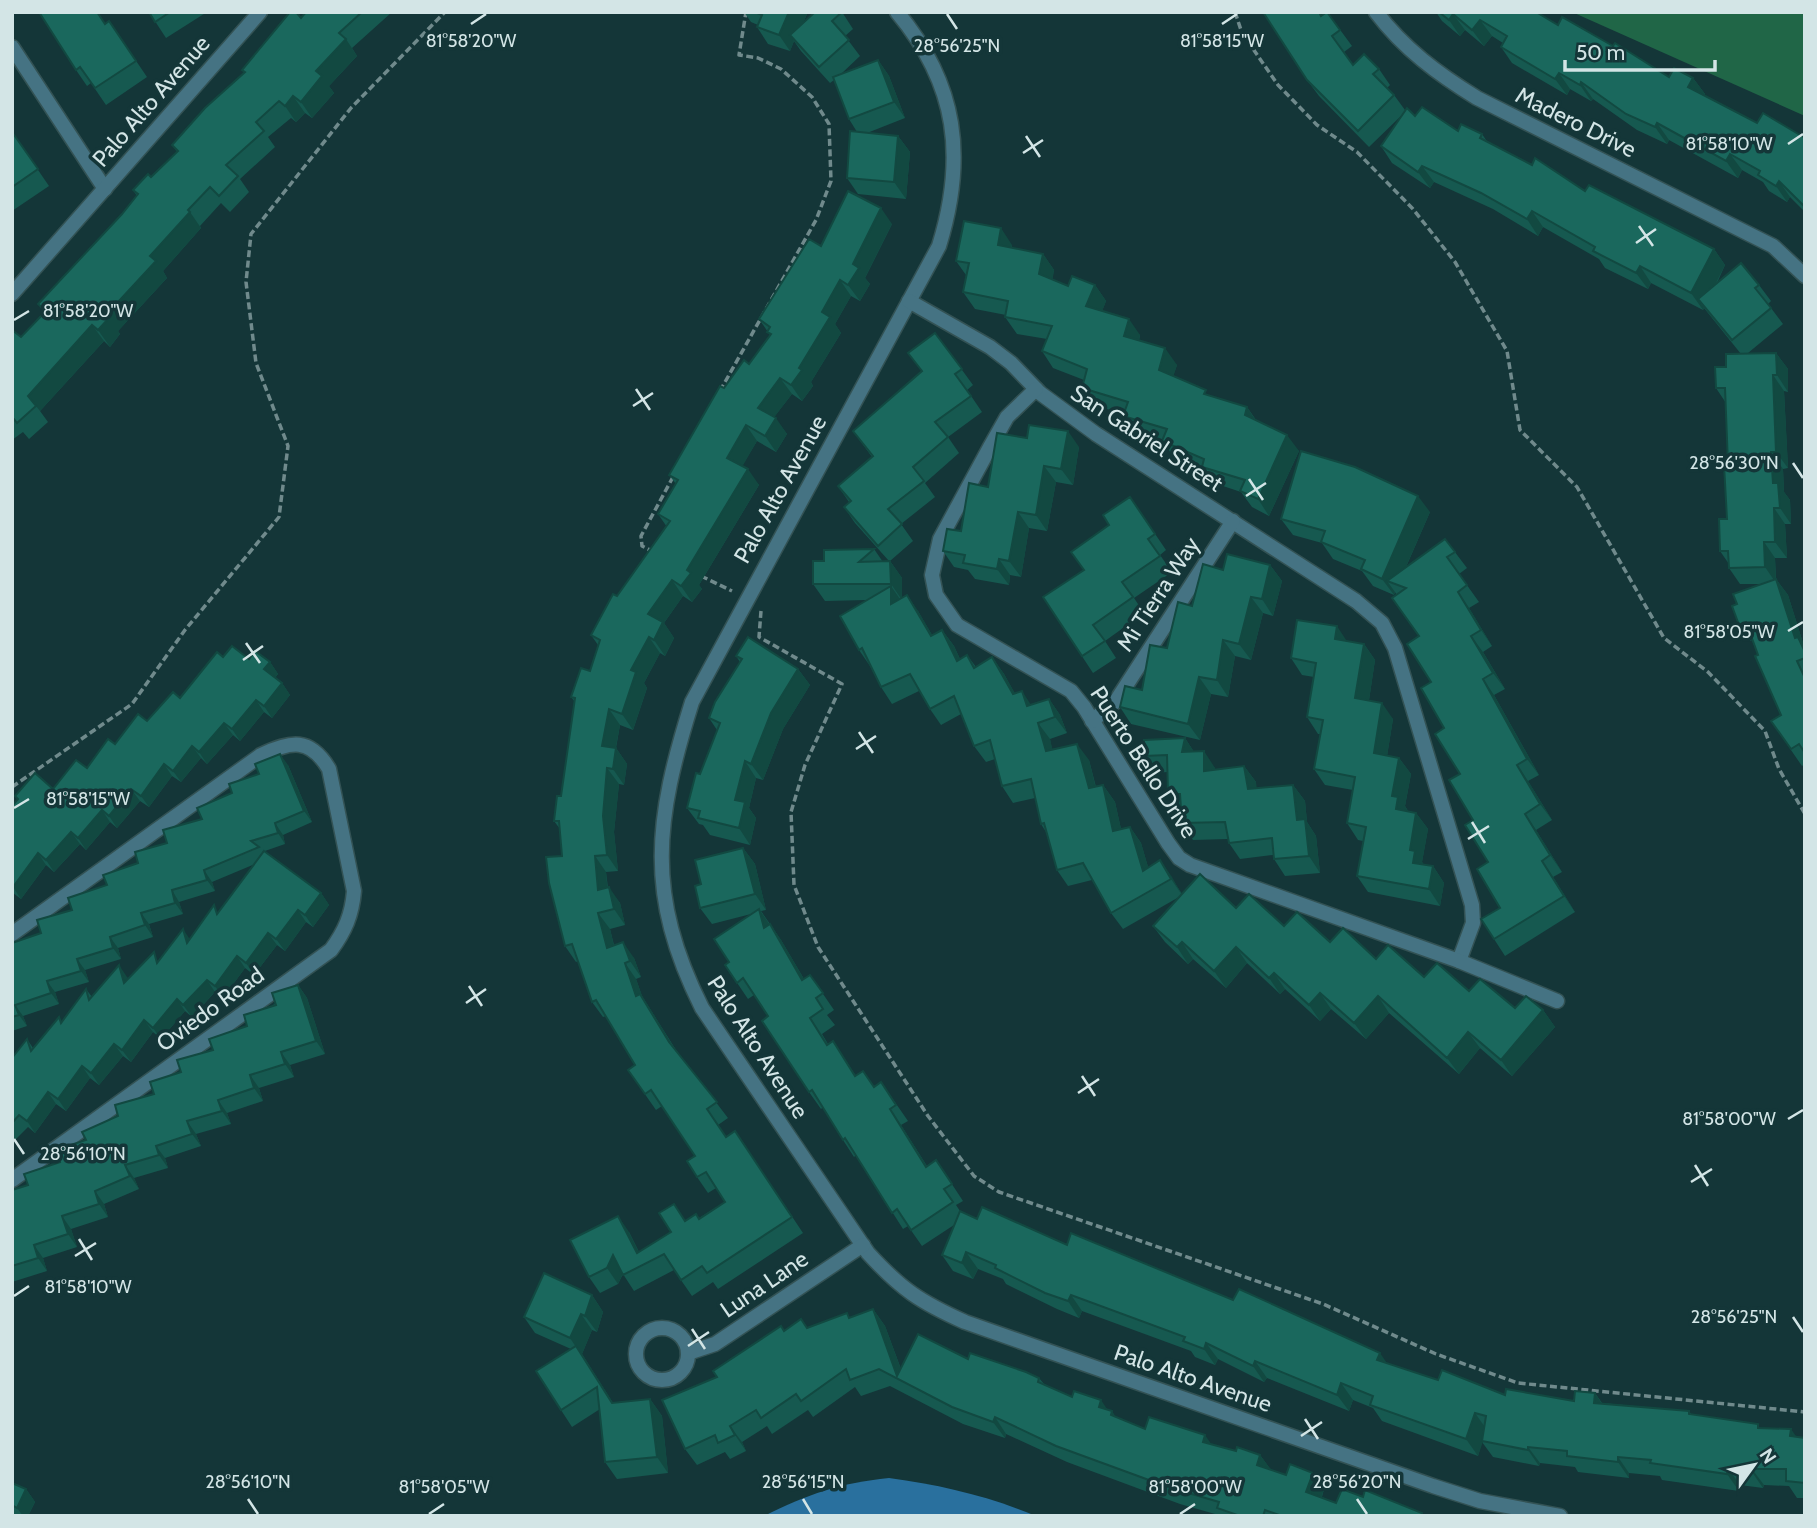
<svg xmlns="http://www.w3.org/2000/svg" width="1817" height="1528" font-family="Cabin,sans-serif">
<style>
.green{fill:#206647}
.water{fill:#29709e}
.lines{fill:none;stroke-linecap:round;stroke-linejoin:round}
.minor-casing{stroke:#335254;stroke-width:17}
.path{stroke:#708a8c;stroke-width:3.5;stroke-dasharray:7 3.5;stroke-linecap:butt}
.minor{stroke:#457383;stroke-width:14}
.wall{fill:#165950}
.shaded-wall{fill:#124941}
.building{fill:#1a685d;stroke:#124941;stroke-width:2}
.ticks{fill:none;stroke:#d3e5e6;stroke-width:2.5}
.labels{text-anchor:middle;dominant-baseline:central;stroke-width:7;stroke-linejoin:round;paint-order:stroke}
.street-label{font-size:23px;fill:#d3e5e6;stroke:#143638}
.ticks-label{font-size:18px;text-anchor:middle;fill:#d3e5e6;stroke:#143638;stroke-width:7;stroke-linejoin:round;paint-order:stroke}
</style>
<rect width="100%" height="100%" fill="#143638"/>
<!-- green -->
<polygon class="green" points="1572,12 1805,12 1805,116"/>
<!-- water -->
<path class="water" d="M889,1478c52,7 99,18 147,38h-272c44,-22 76,-33 125,-38z"/>
<g class="lines">
<!-- minor casing -->
<g class="minor-casing">
<g id="minor">
<path d="M897,12c61,73 69,146 42,234l-247,456c-37,118 -47,192 10,306l166,245c33,36 52,49 97,69l468,164 47,15 80,15"/>
<path d="M1376,12c28,37 62,62 101,86l296,148 32,30"/>
<polyline points="12,47 105,189"/>
<polyline points="12,294 260,12"/>
<polyline points="909,301 990,347 1011,363 1040,393 1096,434 1356,601 1382,623 1395,648 1472,905 1473,923 1459,961"/>
<polyline points="1036,389 1007,417 990,447 940,539 932,575 936,595 957,625 1071,691 1084,707 1168,843 1179,858 1190,865 1459,961 1557,1001"/>
<polyline points="1092,721 1116,701 1233,521"/>
<path d="M12,934l249,-179c30,-14 49,-18 68,14l25,122c-2,24 -9,40 -23,59l-319,230"/>
<circle cx="662" cy="1354" r="26"/>
<polyline points="688,1353 715,1344 863,1245"/>
</g>
</g>
<!-- path -->
<g class="path">
<polyline points="1235,12 1242,33 1278,85 1317,125 1357,152 1413,209 1455,262 1507,351 1520,430 1577,487 1664,638 1708,672 1765,731 1779,769 1805,814"/>
<polyline points="720,391 816,220 831,181 829,124 812,97 781,69 758,58 739,55 746,12"/>
<polyline points="654,552 642,546 641,536 673,477"/>
<polyline points="701,576 732,591"/>
<polyline points="761,611 759,637 842,684 805,765 791,812 794,885 818,947 928,1116 974,1176 999,1192 1323,1304 1436,1354 1518,1383 1805,1412"/>
<polyline points="12,787 132,704 185,630 279,517 288,446 256,363 246,282 251,234 351,108 445,12"/>
</g>
<!-- minor -->
<use href="#minor" class="minor"/>
</g>
<!-- wall -->
<g class="wall">
<polygon points="149,12 207,12 166,38"/>
<polygon points="306,12 392,12 352,48 357,56 329,86 334,93 312,118 305,113 296,122 291,118 268,137 275,147 240,179 249,192 230,212 221,203 200,226 201,228 163,271 167,278 118,331 120,334 110,347 104,341 40,411 48,422 29,439 23,432 12,440 12,330 21,337 44,312 38,304 122,214 137,196 133,190 151,177 177,152 172,145 244,73 242,70"/>
<polygon points="744,12 808,12 803,23 842,12 853,29 845,36 860,56 841,74 878,60 889,76 905,118 867,133 898,136 910,152 906,199 858,194 847,178 857,132 849,119 834,80 830,83 801,51 794,41 790,51 768,44 757,27 758,25 751,22"/>
<polygon points="1327,12 1352,46 1344,52 1353,65 1379,69 1390,85 1387,88 1394,95 1405,110 1415,116 1458,131 1482,134 1488,143 1532,165 1585,191 1714,249 1725,265 1717,283 1759,285 1771,301 1768,304 1783,324 1748,353 1776,353 1788,369 1788,392 1784,391 1788,468 1783,469 1784,492 1790,500 1791,524 1785,524 1787,558 1775,558 1776,579 1788,595 1803,643 1805,646 1805,764 1802,766 1771,721 1781,715 1752,640 1750,641 1739,625 1737,604 1763,584 1740,584 1729,568 1729,564 1720,551 1727,519 1728,465 1726,403 1716,388 1726,367 1741,354 1704,308 1703,310 1651,283 1648,289 1605,268 1599,259 1543,227 1538,236 1493,209 1434,182 1430,188 1392,163 1381,146 1403,114 1369,147 1319,96 1307,80 1322,16"/>
<polygon points="1436,12 1536,12 1558,25 1669,77 1693,78 1705,94 1704,96 1757,123 1805,138 1805,212 1790,197 1787,202 1769,191 1763,182 1742,170 1738,178 1669,140 1667,144 1637,130 1593,99 1591,101 1570,89 1567,95 1512,63 1501,47 1503,43 1492,36 1484,46 1465,30 1460,36 1442,21"/>
<polygon points="109,21 147,77 106,105 91,83 87,86 76,70 105,24"/>
<polygon points="12,132 49,186 12,211"/>
<polygon points="892,224 865,278 870,284 860,301 851,296 835,324 841,333 811,382 813,386 802,401 792,394 774,417 787,434 776,452 757,441 742,466 759,485 699,585 702,589 692,602 683,596 664,623 674,638 665,656 660,653 644,683 647,688 633,730 620,725 616,748 627,764 624,785 619,784 614,832 618,871 606,872 608,888 620,903 625,925 610,929 614,945 634,958 641,977 636,979 642,996 676,1050 728,1118 718,1125 726,1137 735,1131 803,1233 718,1289 713,1282 692,1296 674,1270 634,1291 623,1274 618,1284 600,1293 589,1277 629,1232 639,1252 671,1232 686,1220 699,1218 725,1202 716,1188 708,1193 697,1177 695,1156 662,1106 656,1110 628,1070 635,1065 606,1016 603,1017 592,1002 578,961 576,962 565,946 562,856 560,829 554,821 561,796 575,702 571,697 590,671 598,645 591,635 617,596 667,527 658,514 676,484 669,475 724,388 749,364 770,335 759,319 821,246"/>
<polygon points="1012,245 1012,248 1043,254 1054,270 1052,280 1068,286 1095,285 1106,301 1102,311 1140,335 1139,341 1177,365 1173,376 1209,396 1247,407 1256,420 1299,451 1269,516 1252,507 1241,492 1214,483 1205,470 1174,457 1162,441 1135,433 1123,416 1124,414 1093,405 1082,388 1084,380 1053,368 1042,351 1047,339 1017,334 1005,317 1006,315 975,309 963,292 966,275 956,261"/>
<polygon points="935,333 973,385 967,390 982,412 948,437 959,453 925,483 935,497 901,524 913,541 890,561 902,578 902,598 918,611 932,635 942,630 954,646 960,659 967,655 976,667 992,657 1004,674 1015,694 1031,705 1049,699 1060,715 1067,733 1050,739 1052,750 1089,760 1096,787 1103,785 1115,802 1121,829 1130,827 1141,843 1148,867 1160,860 1182,894 1236,908 1424,977 1469,991 1515,1008 1543,1010 1555,1027 1512,1076 1480,1048 1459,1074 1389,1013 1366,1039 1331,1009 1320,1021 1285,989 1280,994 1247,963 1226,988 1193,959 1188,964 1165,942 1153,926 1179,897 1123,929 1111,913 1092,880 1068,886 1057,870 1046,832 1041,824 1035,798 1013,803 1002,786 995,759 986,762 974,746 961,714 941,725 930,709 919,691 892,704 881,687 870,666 859,650 866,600 825,601 813,584 824,561 874,549 883,562 889,561 855,523 844,507 849,502 838,486 872,457 853,431 921,372"/>
<polygon points="1079,447 1073,485 1056,482 1047,531 1029,528 1021,577 1010,575 1009,585 975,579 968,570 954,567 943,551 961,531 988,487"/>
<polygon points="1130,497 1166,550 1160,555 1172,572 1134,598 1144,613 1105,641 1116,658 1093,673 1043,597 1084,570"/>
<polygon points="1430,512 1406,567 1445,539 1467,568 1459,574 1479,602 1469,608 1492,646 1483,652 1505,689 1494,695 1539,775 1528,781 1552,820 1536,830 1562,872 1553,877 1575,912 1505,956 1494,939 1500,908 1488,862 1473,820 1460,774 1444,728 1419,636 1395,592 1394,595 1373,586 1362,571 1333,559 1322,543 1293,535 1281,519"/>
<polygon points="1270,565 1282,581 1273,616 1263,613 1251,660 1235,656 1228,697 1211,694 1200,740 1131,724 1120,707 1142,690 1192,606 1223,570"/>
<polygon points="1347,641 1364,644 1375,660 1369,700 1393,719 1387,756 1399,758 1411,774 1405,806 1408,811 1416,813 1428,829 1422,862 1424,865 1433,866 1444,883 1440,906 1368,892 1357,876 1363,841 1358,840 1347,823 1353,790 1325,785 1314,769 1320,734 1318,734 1307,717 1314,677 1302,675 1291,658"/>
<polygon points="736,656 798,669 810,685 783,729 763,780 756,778 749,808 756,818 750,845 710,835 703,825 699,824 687,808 717,730 709,718 740,662"/>
<polygon points="223,657 270,662 278,674 275,678 282,683 290,695 272,718 264,712 240,741 233,735 207,764 201,758 181,782 172,776 149,807 140,801 117,828 110,822 86,850 80,844 54,872 46,865 21,899 13,893 12,894 12,806 18,800 15,796 53,789 87,768 115,744 180,698"/>
<polygon points="1185,738 1194,752 1215,768 1215,770 1244,766 1256,782 1256,788 1293,785 1305,801 1307,822 1316,836 1320,873 1285,876 1274,859 1273,855 1240,859 1229,843 1228,839 1193,840 1182,823 1181,810 1180,810 1168,794 1167,772 1156,773 1144,756"/>
<polygon points="288,765 312,822 283,835 285,844 262,852 321,893 329,905 313,927 306,922 285,951 277,945 254,975 245,968 223,998 215,992 192,1017 185,1011 161,1039 153,1032 131,1062 123,1056 99,1085 90,1078 66,1111 56,1104 35,1133 28,1127 12,1143 12,1058 27,1039 33,1048 59,1017 62,1022 86,989 92,997 127,977 128,979 159,960 190,939 219,912 255,864 212,882 215,891 179,902 183,914 149,924 153,937 118,948 121,959 85,970 89,982 55,992 59,1004 23,1016 27,1026 12,1031 12,955 107,885 202,819 232,793"/>
<polygon points="743,848 755,864 766,910 761,911 781,940 804,979 810,975 834,1010 827,1015 835,1025 822,1034 828,1044 833,1041 856,1076 874,1086 881,1082 908,1121 901,1125 927,1166 936,1160 963,1201 956,1205 960,1211 977,1219 1067,1245 1233,1300 1387,1363 1438,1380 1505,1395 1574,1401 1595,1393 1602,1403 1689,1411 1691,1414 1761,1428 1805,1438 1805,1498 1797,1498 1789,1486 1764,1485 1763,1488 1740,1485 1739,1491 1662,1480 1660,1476 1629,1473 1629,1478 1578,1472 1575,1467 1540,1463 1539,1466 1493,1457 1482,1442 1478,1456 1382,1421 1373,1408 1353,1400 1349,1411 1267,1378 1264,1382 1218,1359 1215,1365 1195,1357 1191,1351 1082,1311 1079,1318 1057,1309 1006,1284 1003,1279 978,1269 973,1279 953,1271 942,1255 954,1225 922,1246 908,1226 903,1229 856,1155 854,1157 843,1140 823,1107 821,1109 809,1092 768,1016 754,995 748,999 725,965 729,962 751,914 712,924 700,908 701,884"/>
<polygon points="298,985 307,998 325,1054 290,1065 294,1077 259,1088 263,1101 227,1113 231,1124 196,1134 201,1146 165,1158 168,1168 134,1178 139,1189 104,1204 108,1217 71,1229 77,1247 43,1258 47,1271 12,1282 12,1190 28,1185 60,1162 86,1140 118,1116 154,1094 181,1072 247,1026"/>
<polygon points="592,1295 603,1312 597,1332 592,1330 582,1354 613,1403 650,1399 662,1416 668,1473 617,1479 605,1462 600,1409 572,1427 561,1410 571,1349 535,1333 524,1317"/>
<polygon points="873,1309 885,1326 901,1369 968,1359 1039,1378 1044,1384 1072,1397 1107,1410 1116,1418 1145,1429 1211,1444 1236,1451 1260,1455 1271,1470 1286,1475 1313,1473 1324,1489 1322,1497 1336,1503 1363,1497 1424,1516 1222,1516 1180,1504 1067,1462 1006,1434 1005,1438 963,1424 890,1386 861,1396 855,1387 813,1417 808,1410 772,1434 767,1426 742,1442 746,1451 730,1459 725,1452 697,1465 685,1449 717,1377 784,1331 807,1328 851,1317"/>
<polygon points="12,1483 26,1489 35,1502 28,1516 12,1516"/>
</g>
<!-- shaded-wall -->
<g class="shaded-wall">
<polygon points="789,12 808,12 795,40 790,35 794,41 790,51 779,35"/>
<polygon points="1453,14 1465,30 1460,36 1449,20"/>
<polygon points="1480,20 1492,36 1484,46 1472,30"/>
<polygon points="346,39 357,56 329,86 334,93 312,118 301,102 316,71"/>
<polygon points="878,60 889,76 905,118 894,102"/>
<polygon points="1559,73 1570,89 1567,95 1555,79"/>
<polygon points="1693,78 1705,94 1700,104 1688,87"/>
<polygon points="1581,82 1593,99 1591,101 1580,85"/>
<polygon points="293,96 305,113 296,122 285,106"/>
<polygon points="1657,123 1669,140 1667,144 1655,127"/>
<polygon points="898,136 910,152 906,199 894,182"/>
<polygon points="1730,154 1742,170 1738,178 1726,161"/>
<polygon points="1422,166 1434,182 1430,188 1418,172"/>
<polygon points="1779,181 1790,197 1787,202 1776,186"/>
<polygon points="881,208 892,224 865,278 870,284 860,301 848,285 853,264"/>
<polygon points="1532,211 1543,227 1538,236 1527,219"/>
<polygon points="190,212 201,228 163,271 167,278 118,331 120,334 110,347 98,330 106,315 150,256"/>
<polygon points="1001,228 1012,245 1009,262 998,245"/>
<polygon points="1714,249 1725,265 1704,307 1698,299 1704,308 1703,310 1691,293"/>
<polygon points="1043,254 1054,270 1051,291 1039,274"/>
<polygon points="1640,266 1651,283 1648,289 1636,273"/>
<polygon points="840,280 851,296 835,324 841,333 811,382 813,386 802,401 791,385 822,312"/>
<polygon points="1095,285 1106,301 1098,322 1086,306"/>
<polygon points="1129,319 1140,335 1135,353 1124,336"/>
<polygon points="92,325 104,341 40,411 28,396"/>
<polygon points="1165,348 1177,365 1170,387 1159,370"/>
<polygon points="1776,353 1788,369 1788,392 1777,375"/>
<polygon points="1773,375 1784,391 1788,468 1776,452"/>
<polygon points="780,378 792,394 769,424 758,408"/>
<polygon points="1247,407 1258,424 1245,415"/>
<polygon points="776,418 787,434 776,452 765,436"/>
<polygon points="746,425 757,441 738,474 727,458"/>
<polygon points="1068,431 1079,447 1073,485 1061,469"/>
<polygon points="1287,435 1299,451 1269,516 1258,499"/>
<polygon points="1771,452 1783,469 1784,492 1790,500 1791,524 1780,508 1773,483"/>
<polygon points="1044,466 1056,482 1047,531 1036,515"/>
<polygon points="748,469 759,485 699,585 702,589 692,602 681,586 687,570"/>
<polygon points="1418,496 1430,512 1398,585 1387,581 1395,592 1394,595 1382,579"/>
<polygon points="1774,508 1785,524 1787,558 1775,542"/>
<polygon points="1018,512 1029,528 1021,577 1009,561"/>
<polygon points="1764,542 1775,558 1776,583 1765,567"/>
<polygon points="999,559 1010,575 1009,585 997,569"/>
<polygon points="890,561 902,578 902,600 891,584"/>
<polygon points="1270,565 1282,581 1273,616 1262,599"/>
<polygon points="1776,579 1788,595 1803,643 1805,646 1805,652 1795,638"/>
<polygon points="672,580 683,596 664,623 674,638 665,656 654,640 648,614"/>
<polygon points="891,586 902,602 891,604"/>
<polygon points="1458,592 1469,608 1492,646 1481,630"/>
<polygon points="907,595 918,611 942,652 931,636"/>
<polygon points="1251,597 1263,613 1251,660 1239,644"/>
<polygon points="1337,626 1348,643 1335,639"/>
<polygon points="942,630 954,646 968,677 957,661"/>
<polygon points="1471,636 1483,652 1505,689 1493,673"/>
<polygon points="649,637 660,653 644,683 647,688 633,730 622,714 631,670"/>
<polygon points="1223,640 1235,656 1228,697 1217,680"/>
<polygon points="1364,644 1375,660 1367,714 1355,698"/>
<polygon points="992,657 1004,674 1025,711 1013,694"/>
<polygon points="270,662 278,674 272,681 264,669"/>
<polygon points="798,669 810,685 783,729 763,780 751,764 771,713"/>
<polygon points="1199,677 1211,694 1200,740 1188,724"/>
<polygon points="1483,679 1494,695 1539,775 1527,759"/>
<polygon points="282,683 290,695 272,718 264,706"/>
<polygon points="1022,691 1033,708 1027,706"/>
<polygon points="1049,699 1060,715 1067,733 1055,717"/>
<polygon points="256,700 264,712 240,741 232,729"/>
<polygon points="1382,703 1393,719 1385,769 1374,753"/>
<polygon points="609,709 620,725 613,762 602,746"/>
<polygon points="224,723 233,735 207,764 199,752"/>
<polygon points="1038,723 1050,739 1057,768 1046,751"/>
<polygon points="1185,738 1196,755 1182,752"/>
<polygon points="1077,744 1089,760 1100,805 1089,788"/>
<polygon points="192,746 201,758 181,782 173,771"/>
<polygon points="616,748 627,764 624,785 613,769"/>
<polygon points="1204,751 1215,768 1216,787 1204,771"/>
<polygon points="280,754 288,765 312,822 304,811"/>
<polygon points="1399,758 1411,774 1405,806 1410,814 1396,809 1392,796"/>
<polygon points="745,761 756,778 749,808 756,818 750,845 739,828 735,800"/>
<polygon points="164,764 172,776 149,807 141,796"/>
<polygon points="1517,765 1528,781 1552,820 1540,804"/>
<polygon points="1244,766 1256,782 1259,805 1248,789"/>
<polygon points="607,768 619,784 614,832 618,871 607,855 603,816"/>
<polygon points="1103,785 1115,802 1125,847 1113,831"/>
<polygon points="1293,785 1305,801 1307,822 1316,836 1320,873 1309,856 1297,820"/>
<polygon points="131,789 140,801 117,828 109,816"/>
<polygon points="102,810 110,822 86,850 78,838"/>
<polygon points="1416,813 1428,829 1422,862 1426,868 1413,863 1410,850"/>
<polygon points="1525,814 1536,830 1562,872 1550,855"/>
<polygon points="275,823 283,835 285,844 278,833"/>
<polygon points="1130,827 1141,843 1154,887 1143,871"/>
<polygon points="71,832 80,844 54,872 46,860"/>
<polygon points="743,848 755,864 766,910 755,894"/>
<polygon points="38,853 46,865 21,899 13,887"/>
<polygon points="595,856 606,872 609,906 598,890"/>
<polygon points="1160,860 1172,877 1182,895 1171,879"/>
<polygon points="1542,861 1553,877 1575,912 1564,896"/>
<polygon points="1433,866 1444,883 1440,906 1429,889"/>
<polygon points="204,870 212,882 215,891 207,880"/>
<polygon points="609,887 620,903 625,925 614,909"/>
<polygon points="172,890 179,902 183,914 175,903"/>
<polygon points="321,893 329,905 313,927 305,915"/>
<polygon points="759,909 770,925 764,928"/>
<polygon points="298,910 306,922 285,951 276,939"/>
<polygon points="141,913 149,924 153,937 145,925"/>
<polygon points="598,913 610,929 618,964 607,948"/>
<polygon points="770,924 781,940 814,996 802,980"/>
<polygon points="183,929 191,941 187,943"/>
<polygon points="268,933 277,945 254,975 246,963"/>
<polygon points="110,937 118,948 121,959 113,948"/>
<polygon points="623,942 634,958 641,977 630,961"/>
<polygon points="1182,942 1193,959 1188,964 1177,947"/>
<polygon points="1236,947 1247,963 1226,988 1214,971"/>
<polygon points="237,956 245,968 223,998 215,986"/>
<polygon points="77,959 85,970 89,982 81,971"/>
<polygon points="625,963 636,979 642,996 651,1010 680,1058 636,996"/>
<polygon points="119,965 127,977 133,994 124,983"/>
<polygon points="1274,973 1285,989 1280,994 1269,978"/>
<polygon points="207,980 215,992 192,1017 183,1005"/>
<polygon points="47,981 55,992 59,1004 51,993"/>
<polygon points="298,985 307,998 325,1054 316,1041"/>
<polygon points="1320,993 1331,1009 1320,1021 1309,1005"/>
<polygon points="1378,996 1389,1013 1366,1039 1354,1023"/>
<polygon points="177,999 185,1011 161,1039 153,1028"/>
<polygon points="15,1005 23,1016 27,1026 19,1015"/>
<polygon points="1543,1010 1555,1027 1512,1076 1501,1060"/>
<polygon points="144,1020 153,1032 131,1062 122,1050"/>
<polygon points="1468,1032 1480,1048 1459,1074 1447,1058"/>
<polygon points="114,1044 123,1056 99,1085 91,1073"/>
<polygon points="281,1052 290,1065 294,1077 285,1064"/>
<polygon points="82,1066 90,1078 66,1111 58,1099"/>
<polygon points="250,1075 259,1088 263,1101 254,1088"/>
<polygon points="48,1092 56,1104 35,1133 27,1121"/>
<polygon points="218,1100 227,1113 231,1124 222,1111"/>
<polygon points="890,1109 901,1125 937,1183 926,1167"/>
<polygon points="187,1121 196,1134 201,1146 192,1134"/>
<polygon points="156,1146 165,1158 168,1168 159,1155"/>
<polygon points="125,1165 134,1178 139,1189 130,1176"/>
<polygon points="95,1191 104,1204 108,1217 99,1204"/>
<polygon points="62,1216 71,1229 77,1247 68,1234"/>
<polygon points="618,1216 629,1232 645,1264 637,1253"/>
<polygon points="34,1245 43,1258 47,1271 38,1258"/>
<polygon points="966,1252 978,1269 973,1279 962,1263"/>
<polygon points="613,1255 624,1271 618,1284 607,1268"/>
<polygon points="592,1295 603,1312 597,1332 585,1316"/>
<polygon points="1071,1295 1082,1311 1079,1318 1068,1301"/>
<polygon points="873,1309 885,1326 906,1383 897,1376"/>
<polygon points="581,1314 592,1330 582,1354 624,1420 570,1338"/>
<polygon points="1206,1343 1218,1359 1215,1365 1204,1349"/>
<polygon points="1380,1353 1391,1369 1377,1360"/>
<polygon points="1255,1361 1267,1378 1264,1382 1253,1366"/>
<polygon points="1341,1383 1353,1400 1349,1411 1337,1395"/>
<polygon points="1595,1393 1606,1410 1594,1403"/>
<polygon points="650,1399 662,1416 668,1473 657,1457"/>
<polygon points="1101,1400 1111,1415 1112,1411 1123,1428 1099,1407"/>
<polygon points="1475,1413 1487,1430 1478,1456 1466,1439"/>
<polygon points="995,1417 1006,1434 1005,1438 993,1422"/>
<polygon points="730,1426 742,1442 746,1451 735,1435"/>
<polygon points="1791,1429 1802,1445 1790,1436"/>
<polygon points="1205,1435 1216,1451 1203,1442"/>
<polygon points="1528,1447 1540,1463 1539,1466 1528,1450"/>
<polygon points="1260,1455 1272,1471 1257,1465"/>
<polygon points="1618,1457 1629,1473 1629,1478 1618,1462"/>
<polygon points="1728,1468 1740,1485 1739,1491 1727,1474"/>
<polygon points="1752,1469 1764,1485 1763,1488 1752,1472"/>
<polygon points="1313,1473 1324,1489 1318,1508 1306,1492"/>
<polygon points="26,1489 35,1502 28,1516 23,1516 17,1508"/>
</g>
<!-- building -->
<g class="building">
<polygon points="39,12 97,12 105,24 109,21 136,61 95,88 80,67 76,70"/>
<polygon points="149,12 170,12 155,22"/>
<polygon points="290,12 296,12 301,18 306,12 362,12 339,33 346,39 316,71 322,76 301,102 293,96 285,106 279,101 256,122 264,131 226,165 238,176 219,196 210,187 188,210 190,212 150,256 156,261 106,315 109,318 98,330 92,325 28,396 36,406 17,423 12,417 12,330 21,337 46,311 38,304 122,214 138,194 133,190 148,174 151,177 178,151 172,145 205,108 245,72 242,70"/>
<polygon points="755,12 789,12 779,35 757,27 762,15"/>
<polygon points="815,12 842,12 832,21 849,40 819,67 790,35"/>
<polygon points="1263,12 1319,12 1321,16 1327,12 1340,30 1332,36 1353,65 1364,54 1379,69 1373,74 1394,95 1358,131 1307,80"/>
<polygon points="1439,12 1536,12 1558,25 1562,17 1613,46 1615,43 1669,77 1674,68 1693,78 1688,87 1757,123 1763,113 1805,138 1805,207 1779,181 1776,186 1758,175 1760,171 1730,154 1726,161 1657,123 1655,127 1626,114 1581,82 1580,85 1559,73 1555,79 1501,47 1507,36 1480,20 1472,30 1453,14 1449,20"/>
<polygon points="878,60 894,102 849,119 833,77"/>
<polygon points="1422,107 1458,131 1461,124 1482,134 1480,138 1532,165 1535,158 1585,191 1589,185 1714,249 1691,293 1640,266 1636,273 1593,251 1595,247 1532,211 1527,219 1481,193 1422,166 1418,172 1381,146 1407,108 1415,116"/>
<polygon points="850,131 898,136 894,182 847,178"/>
<polygon points="12,132 38,169 12,187"/>
<polygon points="848,191 881,208 853,264 859,268 848,285 840,280 822,312 830,317 799,368 802,370 791,385 780,378 758,408 776,418 765,436 746,425 727,458 748,469 687,570 691,573 681,586 672,580 648,614 663,622 654,640 649,637 631,670 636,672 622,714 609,709 602,746 616,748 613,769 607,768 603,816 607,855 595,856 598,890 609,887 614,909 598,913 607,948 623,942 630,961 625,963 636,996 640,994 669,1042 717,1102 707,1109 726,1137 735,1131 792,1217 707,1273 702,1266 681,1280 664,1254 623,1275 613,1255 607,1268 589,1277 570,1240 618,1216 637,1253 671,1232 659,1213 674,1204 685,1221 696,1214 699,1219 725,1202 706,1172 697,1177 687,1161 695,1156 651,1090 645,1094 628,1070 635,1065 596,1000 592,1002 572,944 565,946 549,883 546,857 562,856 559,821 554,821 557,796 561,796 575,698 571,697 581,668 590,671 600,640 591,635 613,594 617,596 670,521 658,514 678,480 669,475 720,386 724,388 744,360 749,364 771,334 767,332 770,327 759,319 809,239 821,246"/>
<polygon points="964,221 1001,228 998,245 1043,254 1039,274 1068,286 1072,276 1095,285 1086,306 1129,319 1124,336 1165,348 1159,370 1206,390 1204,394 1247,407 1245,415 1287,435 1258,499 1240,491 1245,480 1202,467 1204,459 1162,441 1167,429 1123,416 1128,402 1082,388 1087,369 1042,351 1052,326 1005,317 1008,301 963,292 969,263 956,261"/>
<polygon points="1741,263 1759,285 1755,288 1771,308 1732,340 1698,299"/>
<polygon points="935,333 962,369 955,374 971,396 935,422 948,437 913,467 924,481 888,509 902,524 878,546 844,507 851,501 838,486 873,456 853,431 922,371 908,353"/>
<polygon points="1776,353 1777,375 1773,375 1776,452 1771,452 1773,483 1778,483 1780,508 1774,508 1775,542 1764,542 1765,567 1729,568 1728,551 1720,551 1719,519 1727,519 1724,465 1728,465 1725,388 1716,388 1715,367 1726,367 1726,354"/>
<polygon points="1029,425 1068,431 1061,469 1044,466 1036,515 1018,512 1009,561 999,559 997,569 963,563 965,555 943,551 947,529 961,531 969,483 988,487 997,433 1027,438"/>
<polygon points="1301,451 1355,467 1418,496 1382,579 1361,569 1365,560 1321,542 1325,531 1281,519"/>
<polygon points="1130,497 1155,534 1148,539 1160,556 1122,582 1133,597 1093,625 1105,641 1082,656 1043,597 1084,570 1071,552 1109,525 1103,515"/>
<polygon points="1445,539 1455,552 1447,557 1467,585 1458,592 1481,630 1471,636 1493,673 1483,679 1527,759 1517,765 1540,804 1525,814 1550,855 1542,861 1564,896 1494,939 1481,919 1500,908 1477,869 1488,862 1465,825 1473,820 1449,780 1460,774 1435,734 1444,728 1421,688 1431,682 1407,644 1419,636 1392,598 1406,588 1387,581"/>
<polygon points="874,549 859,562 890,561 891,584 813,584 813,561 824,561 824,550"/>
<polygon points="1227,554 1270,565 1262,599 1251,597 1239,644 1223,640 1217,680 1199,677 1188,724 1120,707 1125,686 1142,690 1150,645 1167,648 1178,602 1192,606 1203,564 1223,570"/>
<polygon points="1776,579 1795,638 1798,637 1805,652 1805,658 1797,661 1805,678 1805,753 1799,744 1791,749 1771,721 1781,715 1755,656 1758,655 1746,622 1739,625 1732,606 1737,604 1733,594"/>
<polygon points="891,586 891,604 907,595 931,636 942,630 957,661 967,655 974,668 992,657 1013,694 1022,691 1027,706 1049,699 1055,717 1038,723 1046,751 1077,744 1089,788 1103,785 1113,831 1130,827 1143,871 1160,860 1171,879 1111,913 1083,863 1057,870 1044,823 1041,824 1031,779 1002,786 990,740 974,746 954,696 930,709 910,674 881,687 862,648 859,650 840,616"/>
<polygon points="1297,620 1337,626 1335,639 1364,644 1355,698 1382,703 1374,753 1399,758 1392,796 1398,797 1396,809 1416,813 1410,850 1415,851 1413,863 1433,866 1429,889 1357,876 1366,827 1347,823 1355,777 1314,769 1323,720 1307,717 1316,663 1291,658"/>
<polygon points="748,637 798,669 771,713 751,764 745,761 735,800 745,802 739,828 698,818 700,811 687,808 696,773 700,774 720,723 709,718 715,702 742,659 736,656"/>
<polygon points="232,646 249,659 255,651 270,662 264,669 282,683 264,706 256,700 232,729 224,723 199,752 192,746 173,771 164,764 141,796 131,789 109,816 102,810 78,838 71,832 46,860 38,853 13,887 12,886 12,806 18,799 15,796 35,773 53,789 76,760 87,768 108,739 115,744 138,714 147,721 173,692 180,698 217,652 223,657"/>
<polygon points="1185,738 1182,752 1204,751 1204,771 1244,766 1248,789 1293,785 1297,820 1305,819 1309,856 1274,859 1272,838 1229,843 1225,822 1182,823 1180,794 1168,794 1167,755 1144,756 1144,740"/>
<polygon points="280,754 304,811 275,823 278,833 251,841 259,847 204,870 207,880 172,890 175,903 141,913 145,925 110,937 113,948 77,959 81,971 47,981 51,993 15,1005 19,1015 12,1017 12,943 41,933 37,920 72,910 68,898 107,885 103,875 138,863 135,852 167,843 163,830 202,819 197,808 232,793 229,784 259,774 255,764"/>
<polygon points="743,848 755,894 700,908 695,886 701,884 695,860"/>
<polygon points="264,851 321,893 305,915 298,910 276,939 268,933 246,963 237,956 215,986 207,980 183,1005 177,999 153,1028 144,1020 122,1050 114,1044 91,1073 82,1066 58,1099 48,1092 27,1121 19,1115 12,1123 12,1058 27,1039 31,1051 59,1017 61,1023 86,989 89,1000 119,965 124,983 154,952 157,963 183,929 187,943 214,905 217,914"/>
<polygon points="1200,874 1236,908 1249,894 1284,926 1297,912 1330,942 1343,928 1376,959 1388,945 1424,977 1437,963 1469,991 1480,979 1515,1008 1526,996 1543,1010 1501,1060 1468,1032 1447,1058 1378,996 1354,1023 1320,993 1309,1005 1274,973 1269,978 1236,947 1214,971 1182,942 1177,947 1153,926"/>
<polygon points="759,909 764,928 770,924 802,980 810,975 823,993 816,998 823,1009 810,1018 827,1045 833,1041 855,1076 863,1071 874,1087 881,1082 896,1105 890,1109 926,1167 936,1160 952,1184 944,1189 953,1202 911,1230 897,1209 892,1213 845,1138 843,1140 812,1090 809,1092 762,1021 768,1016 743,978 737,983 725,965 729,962 714,939"/>
<polygon points="298,985 316,1041 281,1052 285,1064 250,1075 254,1088 218,1100 222,1111 187,1121 192,1134 156,1146 159,1155 125,1165 130,1176 95,1191 99,1204 62,1216 68,1234 34,1245 38,1258 12,1266 12,1190 28,1185 24,1174 60,1162 56,1150 86,1140 82,1132 118,1116 115,1105 154,1094 150,1082 181,1072 177,1060 213,1050 209,1039 247,1026 244,1015 276,1005 272,993"/>
<polygon points="982,1207 1067,1245 1071,1233 1233,1300 1239,1289 1380,1353 1377,1360 1438,1380 1442,1370 1505,1395 1506,1389 1574,1401 1575,1391 1595,1393 1594,1403 1689,1411 1689,1414 1758,1424 1758,1428 1791,1429 1790,1436 1805,1438 1805,1483 1786,1481 1786,1469 1752,1469 1752,1472 1728,1468 1727,1474 1650,1463 1651,1460 1618,1457 1618,1462 1567,1456 1567,1451 1528,1447 1528,1450 1482,1441 1486,1416 1475,1413 1466,1439 1370,1405 1373,1396 1341,1383 1337,1395 1255,1361 1253,1366 1206,1343 1204,1349 1183,1341 1185,1337 1071,1295 1068,1301 1045,1293 995,1268 996,1265 966,1252 962,1263 942,1255 960,1211 977,1219"/>
<polygon points="544,1273 592,1295 585,1316 581,1314 570,1338 524,1317"/>
<polygon points="873,1309 897,1376 918,1334 968,1359 970,1353 1026,1372 1039,1378 1038,1382 1072,1397 1074,1391 1101,1400 1099,1407 1112,1411 1111,1415 1145,1429 1149,1417 1205,1435 1203,1442 1236,1451 1237,1447 1260,1455 1257,1465 1286,1475 1290,1464 1313,1473 1306,1492 1336,1503 1342,1489 1363,1497 1365,1490 1422,1513 1421,1516 1282,1516 1265,1510 1263,1516 1240,1516 1217,1508 1219,1502 1168,1487 1056,1446 995,1417 993,1422 952,1407 879,1369 850,1380 846,1369 801,1401 796,1394 761,1418 756,1410 730,1426 735,1435 718,1443 715,1435 685,1449 662,1400 717,1377 713,1371 781,1326 784,1331 801,1319 807,1328 847,1313 849,1318"/>
<polygon points="576,1346 612,1403 650,1399 657,1457 605,1462 597,1387 561,1410 536,1371"/>
<polygon points="12,1483 26,1489 17,1508 12,1505"/>
</g>
<!-- ticks -->
<path class="ticks" d="M947,14l10,15M471,24l15,-10M1222,24l15,-10M1026,136l14,21M1788,144l15,-10M1023,153l20,-13M1639,226l14,20M1636,243l20,-14M14,320l15,-9M636,389l14,21M633,406l20,-13M1793,463l10,15M1249,479l14,21M1246,496l20,-13M1788,631l15,-9M246,643l14,20M243,660l20,-14M859,732l14,21M856,749l20,-13M14,808l15,-9M1472,822l13,21M1468,839l21,-13M469,986l13,20M466,1003l20,-14M1082,1076l13,20M1078,1093l21,-14M1788,1119l15,-9M14,1139l10,15M1695,1165l13,21M1691,1182l21,-13M79,1239l13,21M75,1256l21,-13M14,1296l15,-10M1793,1317l10,15M692,1329l13,20M688,1346l21,-14M1305,1419l13,20M1301,1436l21,-14M248,1499l10,15M803,1499l9,15M1357,1499l10,15M429,1514l15,-10M1180,1514l15,-10"/>
<g class="labels">
<!-- street labels -->
<g class="street-label">
<text transform="translate(151 101) rotate(-49)">Palo Alto Avenue</text>
<text transform="translate(1576 122) rotate(26)">Madero Drive</text>
<text transform="translate(1147 438) rotate(33)">San Gabriel Street</text>
<text transform="translate(780 489) rotate(-61)">Palo Alto Avenue</text>
<text transform="translate(1158 594) rotate(-57)">Mi Tierra Way</text>
<text transform="translate(1144 762) rotate(57)">Puerto Bello Drive</text>
<text transform="translate(210 1009) rotate(-36)">Oviedo Road</text>
<text transform="translate(758 1047) rotate(57)">Palo Alto Avenue</text>
<text transform="translate(764 1284) rotate(-34)">Luna Lane</text>
<text transform="translate(1193 1378) rotate(19)">Palo Alto Avenue</text>
</g>
</g>
<g class="ticks-label">
<text x="471" y="47">81°58'20"W</text>
<text x="1222" y="47">81°58'15"W</text>
<text x="957" y="52">28°56'25"N</text>
<text x="1729" y="150">81°58'10"W</text>
<text x="88" y="317">81°58'20"W</text>
<text x="1734" y="469">28°56'30"N</text>
<text x="1729" y="638">81°58'05"W</text>
<text x="88" y="805">81°58'15"W</text>
<text x="1729" y="1125">81°58'00"W</text>
<text x="83" y="1160">28°56'10"N</text>
<text x="88" y="1293">81°58'10"W</text>
<text x="1734" y="1323">28°56'25"N</text>
<text x="248" y="1488">28°56'10"N</text>
<text x="803" y="1488">28°56'15"N</text>
<text x="1357" y="1488">28°56'20"N</text>
<text x="444" y="1493">81°58'05"W</text>
<text x="1195" y="1493">81°58'00"W</text>
</g>
<!-- border -->
<rect width="1817" height="1528" fill="none" stroke="#d3e5e6" stroke-width="28"/>
<!-- north arrow -->
<g transform="translate(1754 1465) rotate(57)" stroke="#143638" stroke-width="5" paint-order="stroke">
<path d="M0-5L12 26L0 18L-12 26Z" fill="#d3e5e6"/>
<text y="-10" font-size="19" font-weight="bold" text-anchor="middle" fill="#d3e5e6">N</text>
</g>
<!-- scale -->
<path d="M1565 60v10h150v-10" fill="none" stroke="#d3e5e6" stroke-width="3.5"/>
<text x="1576" y="60" font-size="21" fill="#d3e5e6" stroke="#143638" stroke-width="5" paint-order="stroke">50 m</text>
</svg>
